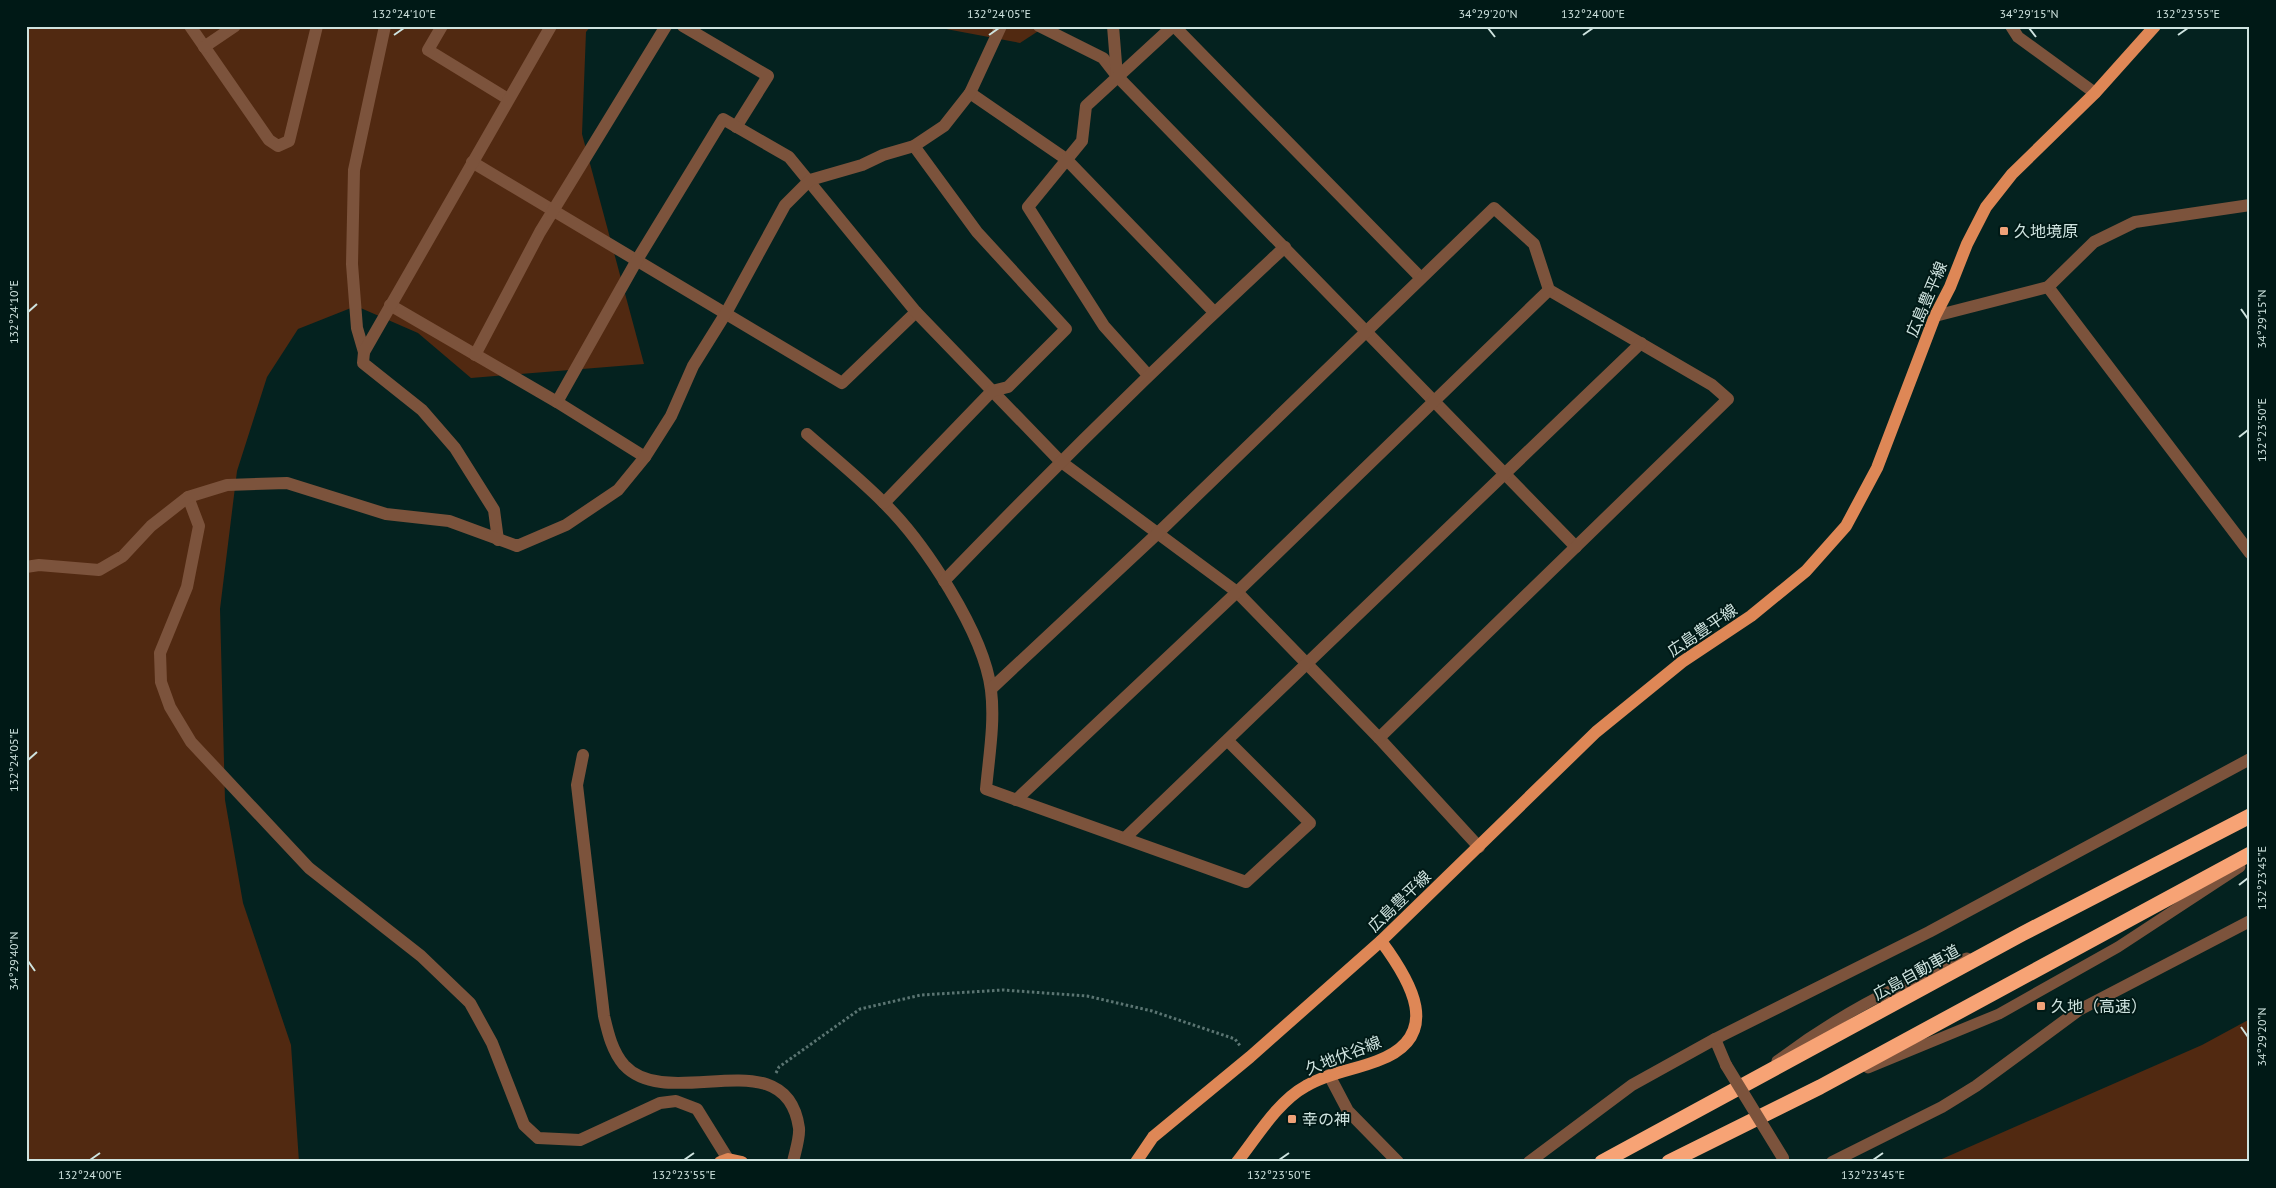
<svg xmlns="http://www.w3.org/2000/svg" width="2276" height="1188" font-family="'PT Sans','Noto Sans JP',sans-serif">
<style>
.green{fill:#512911}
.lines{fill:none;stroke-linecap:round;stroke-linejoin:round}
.path{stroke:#5b7572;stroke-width:3;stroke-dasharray:2.5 2.5;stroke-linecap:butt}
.lane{stroke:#7c533c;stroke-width:11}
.street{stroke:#7c533c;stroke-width:12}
.primary{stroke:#de8756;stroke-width:12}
.highway{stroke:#f7a375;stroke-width:15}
.street-bridge{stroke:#7c533c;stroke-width:12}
.ticks{fill:none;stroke:#cee3df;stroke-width:2}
.poi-dot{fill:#f0a278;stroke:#001916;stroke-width:2}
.labels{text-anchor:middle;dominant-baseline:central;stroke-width:4;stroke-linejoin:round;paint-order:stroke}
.poi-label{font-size:16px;fill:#cee3df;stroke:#001916;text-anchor:start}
.street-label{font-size:16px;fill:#cee3df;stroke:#001916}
.neatline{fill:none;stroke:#cee3df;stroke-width:2}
.ticks-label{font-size:12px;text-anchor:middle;fill:#cee3df}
</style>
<rect width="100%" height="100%" fill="#04221f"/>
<!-- green -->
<g class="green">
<polygon points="26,26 591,26 586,32 582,134 644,364 471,378 418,333 356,306 298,329 267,377 237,471 220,609 225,800 243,903 291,1045 299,1162 26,1162"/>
<polygon points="930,26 1046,26 1020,43"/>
<polygon points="2250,1019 2250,1162 1935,1162 2202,1045"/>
</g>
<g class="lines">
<!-- path -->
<polyline class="path" points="776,1073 779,1067 860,1009 921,995 1003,990 1087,996 1152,1011 1235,1039 1241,1047"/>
<!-- lane -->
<g class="lane">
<path d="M1777,1061c57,-43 123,-79 190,-103"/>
<polyline points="1868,1068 1999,1014 2118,947 2240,867"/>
</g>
<!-- street -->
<g class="street">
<polyline points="190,26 269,140 278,146 289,141 317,26"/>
<polyline points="442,26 428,50 508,99"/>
<polyline points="683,26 768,76 736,127"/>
<polyline points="1039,26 1103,58 1117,76"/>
<polyline points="1113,26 1117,76 1576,547"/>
<polyline points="1174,26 1421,278"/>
<polyline points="2011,26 2018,37 2095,93"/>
<polyline points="204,47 235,26"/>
<polyline points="970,93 1066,159 1214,312"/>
<polyline points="472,162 842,383 916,312"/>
<polyline points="2048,287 2250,553"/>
<polyline points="390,305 557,402 645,457"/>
<polyline points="1935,316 2048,287 2094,242 2135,222 2250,205"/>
<polyline points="364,352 357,328 352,264 354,170 385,26"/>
<polyline points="475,355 540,232 666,26"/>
<polyline points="1148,375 1104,326 1028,207 1082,141 1086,106 1173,26"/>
<polyline points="557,402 637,260 723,119 789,157 916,312 1060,461 1237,592 1379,738 1479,847"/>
<path d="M807,434c25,22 52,44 76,68 41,40 101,131 108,188 4,32 -2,66 -5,99l260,93 64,-59 -82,-82"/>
<polyline points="188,497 199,526 187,587 160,653 161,682 170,707 191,742 309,868 421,956 470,1003 492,1043 524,1125 538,1138 580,1140 660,1103 676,1101 697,1109 728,1159"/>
<polyline points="884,503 992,391 1008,387 1066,329 977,232 914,146"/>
<polyline points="498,540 494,510 455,448 422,410 363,363 364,352 551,26"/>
<polyline points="26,567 39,565 99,570 123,556 151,526 188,497 227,485 287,483 386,514 449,521 517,546 566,525 618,490 645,457 671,416 693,366 726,313 785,205 810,180 862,165 883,155 914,146 944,126 970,93 1001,26"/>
<path d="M944,581c111,-115 224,-226 341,-334"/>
<polyline points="991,689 1158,533 1494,208 1534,244 1549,290 1712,385 1728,399 1379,738"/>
<path d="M583,755l-6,30 27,231c4,17 8,35 20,49 45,49 162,-28 175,63 1,10 -4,24 -6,34"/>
<polyline points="1016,800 1237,592 1549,290"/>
<polyline points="1125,838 1641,343"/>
<polyline points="1715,1039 1726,1065"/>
<polyline points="1329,1075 1348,1111 1398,1162"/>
<polyline points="1529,1162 1632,1085 1715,1039 1929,932 2250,759"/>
<polyline points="1832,1162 1942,1107 1976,1086 2079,1010 2250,921"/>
</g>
<!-- primary -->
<g class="primary">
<polyline points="720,1162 728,1159 742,1162"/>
<polyline points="1136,1162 1153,1137 1250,1057 1381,941 1596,732 1682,662 1751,616 1806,571 1846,526 1877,468 1935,316 1950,287 1967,244 1986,207 2012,174 2095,93 2155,26"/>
<path d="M1237,1162c20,-25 40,-60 69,-76 22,-13 48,-16 71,-25 68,-25 33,-81 4,-120"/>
</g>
<!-- highway -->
<g class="highway">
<polyline points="1602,1162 2022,934 2250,816"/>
<polyline points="1669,1162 1820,1087 2250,854"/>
</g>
<!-- street-bridge -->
<polyline class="street-bridge" points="1726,1065 1783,1158"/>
</g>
<!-- ticks -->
<path class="ticks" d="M1488,28l7,9M2029,28l7,9M394,35l10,-7M989,35l10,-7M1583,35l10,-7M2178,35l10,-7M2241,309l7,10M28,312l9,-8M2239,437l9,-7M28,760l9,-8M2239,885l9,-7M28,961l7,10M2241,1027l7,10M90,1160l10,-7M684,1160l10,-7M1279,1160l10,-7M1873,1160l10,-7"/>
<!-- markers -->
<g class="poi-dot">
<rect x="1999" y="226" width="10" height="10" rx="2.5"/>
<rect x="2036" y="1001" width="10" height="10" rx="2.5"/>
<rect x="1287" y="1114" width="10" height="10" rx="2.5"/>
</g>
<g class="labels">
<!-- poi labels -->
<g class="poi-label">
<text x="2014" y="231">久地境原</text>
<text x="2051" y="1006">久地（高速）</text>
<text x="1302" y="1119">幸の神</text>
</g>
<!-- street labels -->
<g class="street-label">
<text transform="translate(1926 299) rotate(-67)">広島豊平線</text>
<text transform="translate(1702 630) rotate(-34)">広島豊平線</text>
<text transform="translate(1399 901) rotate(-44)">広島豊平線</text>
<text transform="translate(1916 972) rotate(-29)">広島自動車道</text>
<text transform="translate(1343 1055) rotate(-21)">久地伏谷線</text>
</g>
</g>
<!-- border -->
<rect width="2276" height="1188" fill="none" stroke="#001916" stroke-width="55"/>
<rect x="28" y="28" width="2220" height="1132" class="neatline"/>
<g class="ticks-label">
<text x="404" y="18">132°24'10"E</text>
<text x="999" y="18">132°24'05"E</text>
<text x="1488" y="18">34°29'20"N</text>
<text x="1593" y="18">132°24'00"E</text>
<text x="2029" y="18">34°29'15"N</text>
<text x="2188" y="18">132°23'55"E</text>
<text transform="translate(14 312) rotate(-90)" y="4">132°24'10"E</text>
<text transform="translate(2262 319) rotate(-90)" y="4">34°29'15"N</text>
<text transform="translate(2262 430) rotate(-90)" y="4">132°23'50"E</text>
<text transform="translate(14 760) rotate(-90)" y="4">132°24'05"E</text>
<text transform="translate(2262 878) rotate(-90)" y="4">132°23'45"E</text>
<text transform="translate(14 961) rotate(-90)" y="4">34°29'40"N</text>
<text transform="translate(2262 1037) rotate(-90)" y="4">34°29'20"N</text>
<text x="90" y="1179">132°24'00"E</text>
<text x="684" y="1179">132°23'55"E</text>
<text x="1279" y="1179">132°23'50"E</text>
<text x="1873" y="1179">132°23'45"E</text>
</g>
</svg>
